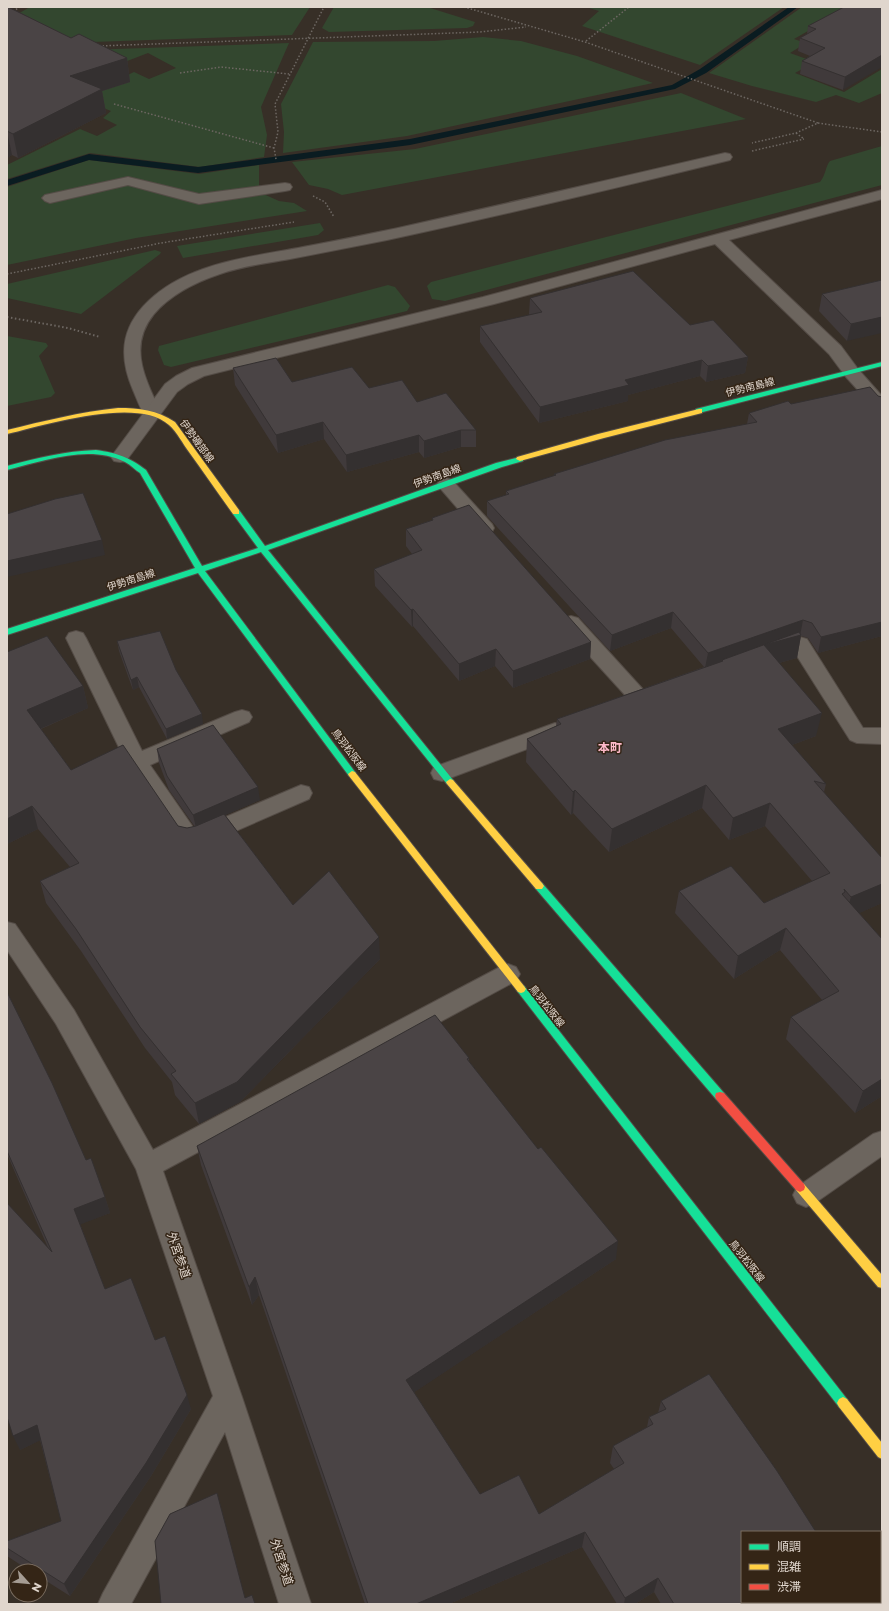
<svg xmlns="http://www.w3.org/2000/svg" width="889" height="1611" font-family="Montserrat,'Noto Sans JP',sans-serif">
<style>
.green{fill:#33472f}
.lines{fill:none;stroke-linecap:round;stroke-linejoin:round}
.stream{fill:#0a1c21;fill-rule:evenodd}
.lane-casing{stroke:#544c46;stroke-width:2}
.street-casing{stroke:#544c46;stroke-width:2}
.fast-casing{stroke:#544c46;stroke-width:2}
.slow-casing{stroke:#544c46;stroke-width:2}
.jam-casing{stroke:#544c46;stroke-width:2}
.path-far1{stroke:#6d6762;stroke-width:1.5;stroke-dasharray:1.5 2;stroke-linecap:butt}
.path{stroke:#6d6762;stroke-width:2;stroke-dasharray:1.5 2.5;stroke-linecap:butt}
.lane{fill:#6c655e;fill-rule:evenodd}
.street{fill:#6c655e;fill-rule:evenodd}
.fast{fill:#16e098;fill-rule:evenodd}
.slow{fill:#ffcf43;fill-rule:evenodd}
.jam{fill:#f24e42;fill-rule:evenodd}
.wall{fill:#403a3b}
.shaded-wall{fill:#343030}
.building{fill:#4a4445;stroke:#343030}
.labels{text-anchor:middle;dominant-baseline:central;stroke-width:3;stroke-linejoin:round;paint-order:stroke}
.street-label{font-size:10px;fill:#e0d6cd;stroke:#342516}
.quarter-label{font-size:12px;font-weight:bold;fill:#fdb9c8;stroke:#342516}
.near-street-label{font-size:12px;fill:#e0d6cd;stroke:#342516}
</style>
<rect width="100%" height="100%" fill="#372f27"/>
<!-- green -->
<g class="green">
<polygon points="30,7 310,7 292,35 7,45 7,20"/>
<polygon points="334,7 427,7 475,22 473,26 467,28 329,32 322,28"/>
<polygon points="586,7 784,7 700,65 582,26 599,11"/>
<polygon points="802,7 877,7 822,23 794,39 806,43 790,53 815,62 795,73 844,92 882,69 882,93 859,103 836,95 816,102 752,86 709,73"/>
<polygon points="483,37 521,41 577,56 653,83 407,136 283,153 284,132 281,104 313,42 434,41"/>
<polygon points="289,43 261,107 267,135 264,157 200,167 90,153 7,179 7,165 80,129 97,136 117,125 103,118 111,111 78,98 134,72 149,79 176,68 148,53 122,63 56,51"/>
<polygon points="681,93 746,119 342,195 328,189 309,185 292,162 415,149"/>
<path d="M882,146v39l-437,116 -13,-2 -5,-13 4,-4 389,-100c6,-7 5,-15 10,-21z"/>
<polygon points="89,160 199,174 259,165 259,192 279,201 294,203 307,211 136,238 7,265 7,187"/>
<polygon points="320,223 324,230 318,235 183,258 177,246"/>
<polygon points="155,250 161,252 160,254 81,314 7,298 7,284"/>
<polygon points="388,285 395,287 410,306 407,311 171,367 164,365 158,350 159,346"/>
<polygon points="7,336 46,343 48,346 39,356 55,393 51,397 7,406"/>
</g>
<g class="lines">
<!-- stream -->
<polygon class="stream" points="789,7 798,7 706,73 675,89 410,145 198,173 89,160 7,186 7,180 89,154 198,167 410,139 672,85 700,69"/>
<!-- lane casing -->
<g class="lane-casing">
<g id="lane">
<path d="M725,153l5,1 2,3 -2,3c-114,28 -228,55 -343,80 -32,6 -65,13 -97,19 -23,4 -47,7 -70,15 -24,8 -49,20 -66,40 -27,33 -8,66 7,99l-3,4 -6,1 -6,-1c-6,-8 -9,-18 -13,-27 -16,-37 -11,-67 21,-94 39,-33 95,-39 144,-48 33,-6 66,-13 100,-20 109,-24 218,-50 327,-75z"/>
<polygon points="128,177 199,194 285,183 290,184 292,187 290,190 285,191 199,204 128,185 50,203 45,201 42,198 45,195"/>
<polygon points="76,631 83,633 86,638 142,751 235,712 242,710 249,712 252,717 249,722 150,765 195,830 301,785 309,787 312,793 309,799 199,847 191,849 183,847 126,762 66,638 69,633"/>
</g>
</g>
<!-- street casing -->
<g class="street-casing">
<g id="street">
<polygon points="882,190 882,199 729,240 841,346 858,369 882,396 882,411 876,410 846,377 829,354 715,244 494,304 204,376 188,384 177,392 126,461 120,462 114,461 111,457 165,384 176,376 192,368 483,297"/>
<polygon points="446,478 452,480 492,524 494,528 492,532 485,534 478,532 440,488 437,484 440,480"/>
<polygon points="571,616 578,618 649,696 652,701 649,706 642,708 635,706 564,628 561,623 564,618"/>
<polygon points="800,637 807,639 863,728 882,728 882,744 857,743 850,740 795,653 772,661 765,659 762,654 765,649"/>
<polygon points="555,723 562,726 566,731 562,736 442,781 434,779 431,773 434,767"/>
<polygon points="7,922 15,924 74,1010 153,1150 500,967 508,964 516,967 520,974 516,981 163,1171 242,1397 311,1604 279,1604 225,1432 131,1604 98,1604 103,1593 213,1396 136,1169 56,1024 7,950"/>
<polygon points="882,1131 882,1156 815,1203 806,1207 797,1203 793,1195 797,1187 873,1134"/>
<rect x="880" y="1545" width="2" height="31"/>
<polygon points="796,1602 830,1602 829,1604 795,1604"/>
</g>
</g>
<!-- fast casing -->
<g class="fast-casing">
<g id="fast">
<polygon points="882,362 882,366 699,413 695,411 696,409"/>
<path d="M96,450c21,3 33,7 50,20l56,96 56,-18 -25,-34v-4h6l26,36 231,-83 24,-6h3v4l-21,6 -234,83 185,230 1,2 -1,2h-6l-186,-232 -56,19 150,201 1,2 -1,2h-6l-151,-203 -191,62v-6l188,-61 -55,-95c-5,-3 -9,-8 -15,-11 -36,-18 -81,-1 -118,8v-4c30,-8 58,-15 89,-16z"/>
<polygon points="539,882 542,883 724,1093 725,1096 724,1099 720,1100 716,1099 536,889 534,886 536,883"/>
<polygon points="521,985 524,986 847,1399 849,1403 847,1407 843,1409 839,1407 518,992 516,989 518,986"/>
</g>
</g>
<!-- slow casing -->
<g class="slow-casing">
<g id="slow">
<path d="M118,408c21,0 39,2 57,14l64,88v4h-6c-15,-21 -29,-41 -44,-62 -6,-8 -12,-20 -20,-27 -31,-29 -124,0 -162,9v-4c37,-9 73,-18 111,-22z"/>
<polygon points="699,409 702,409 702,413 604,438 520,461 516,459 517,457 598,434"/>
<polygon points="352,771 355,772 524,986 526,989 524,992 521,993 518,992 349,776 348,774"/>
<polygon points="450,779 453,780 542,883 544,886 542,889 536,889 447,784 446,782"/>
<polygon points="800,1182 804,1184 882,1275 882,1288 878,1287 796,1190 795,1187 796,1184"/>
<polygon points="843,1397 847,1399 882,1443 882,1459 878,1457 839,1407 837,1403 839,1399"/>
</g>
</g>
<!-- jam casing -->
<g class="jam-casing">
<polygon id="jam" points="720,1092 724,1093 804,1184 805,1187 804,1190 800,1192 796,1190 716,1099 715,1096 716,1093"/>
</g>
<!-- path-far1 -->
<g class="path-far1">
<polyline points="464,7 585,42 818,123 796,133 752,143"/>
<polyline points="7,15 20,7"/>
<polyline points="586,41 629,7"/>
<polyline points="99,46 480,32 526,27"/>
<polyline points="180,73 221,67 289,74"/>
<polyline points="114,104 274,148"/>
<polyline points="818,123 882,132"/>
<polyline points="796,133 804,139"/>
<polyline points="752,151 804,139"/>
<polyline points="276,159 274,148 278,132 275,104 324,7"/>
<polyline points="313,196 325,202 334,217"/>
<polyline points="7,274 161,243 294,222"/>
</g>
<!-- path -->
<polyline class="path" points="7,317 68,328 100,337"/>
<!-- lane -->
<use href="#lane" class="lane"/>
<!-- street -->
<use href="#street" class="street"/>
<!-- fast -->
<use href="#fast" class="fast"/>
<!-- slow -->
<use href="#slow" class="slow"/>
<!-- jam -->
<use href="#jam" class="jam"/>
</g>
<!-- wall -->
<g class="wall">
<polygon points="7,7 14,7 11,8 71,38 127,58 130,82 102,91 106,113 18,158 12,155 7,158"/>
<polygon points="882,7 843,90 800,74 802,61 810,56 798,51 800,38 807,34 808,26"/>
<polygon points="882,280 847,341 819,311 822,294"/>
<polygon points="530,298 690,325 748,357 745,373 706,382 700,376 628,395 628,401 539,423 480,342 480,326 530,315 529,314"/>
<polygon points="233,368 292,382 369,388 417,402 476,430 476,447 461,447 424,458 419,452 347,472 324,439 278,453 235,385"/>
<polygon points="878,396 882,397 882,636 818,653 808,638 801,636 797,658 779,663 816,736 792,745 826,784 824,792 882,903 859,913 882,939 882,1096 855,1113 786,1039 791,1017 822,1000 780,950 734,979 675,913 679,891 764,903 812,881 765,826 729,840 702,808 609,852 573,813 571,815 526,762 527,739 556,726 557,719 704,667 671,628 610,651 487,516 487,501 506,495 506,491 554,476 554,474 747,424 749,413 791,404"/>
<polygon points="432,518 591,642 590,659 513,688 495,666 459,681 413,626 412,627 375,586 374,569 412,554 406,546 406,529 432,520"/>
<polygon points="117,641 176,670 203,724 167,739 139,687 133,690 119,651"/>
<polygon points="7,652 83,686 88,708 41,729 71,770 178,826 187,828 195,827 169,790 159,763 157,749 260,800 225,815 293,905 380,959 240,1102 199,1124 175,1095 172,1082 145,1048 81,951 46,903 40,881 70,867 38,829 7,844"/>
<polygon points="882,743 882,754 881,748"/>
<polygon points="7,992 86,1160 105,1197 110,1213 80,1224 105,1289 155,1340 191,1409 151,1476 70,1596 40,1577 40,1571 30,1571 7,1556 7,1541 61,1521 40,1440 20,1450 49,1250 7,1154"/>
<polygon points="469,1058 469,1061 616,1259 414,1392 480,1494 539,1514 614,1469 610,1463 613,1446 647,1427 649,1417 658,1413 661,1401 709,1374 742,1602 751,1602 750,1604 661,1604 654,1592 635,1604 617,1604 582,1547 449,1604 365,1604 259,1295 252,1305 201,1165 197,1146"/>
</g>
<!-- shaded-wall -->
<g class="shaded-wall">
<polygon points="882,55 882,67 843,90 845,77"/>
<polygon points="127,58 130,82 102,91 106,113 18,158 13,134 70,76"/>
<polygon points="7,131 12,155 7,158"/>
<polygon points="882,317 882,333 847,341 851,324"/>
<polygon points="748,357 745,373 706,382 708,366"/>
<polygon points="702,360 700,376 628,395 628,401 539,423 540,407 625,380"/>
<polygon points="323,422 324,439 278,453 276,435"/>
<polygon points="461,430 461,447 424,458 424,441"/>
<polygon points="419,435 419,452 347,472 346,455"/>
<polygon points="102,540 105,555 7,577 7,561"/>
<polygon points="413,609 413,626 412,627 411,610"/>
<polygon points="673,612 671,628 610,651 612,635"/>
<polygon points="803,620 800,636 801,635 797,658 760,668 723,661 722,660 721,663 705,668 708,653"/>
<polygon points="882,622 882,636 818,653 821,637"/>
<polygon points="591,642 590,659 513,688 513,671"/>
<polygon points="496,649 495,666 459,681 459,664"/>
<polygon points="137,677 139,687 133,690 131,680"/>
<polygon points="83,686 88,708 33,732 27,710"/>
<polygon points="822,713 816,736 773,752 778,729"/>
<polygon points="202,714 203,724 167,739 166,729"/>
<polygon points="706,785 702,808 609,852 612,829"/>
<polygon points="258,787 260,800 196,828 193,815"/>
<polygon points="575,790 573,813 571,815 573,792"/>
<polygon points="770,803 765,826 729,840 733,818"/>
<polygon points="32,806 38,829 7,844 7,819"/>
<polygon points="882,876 882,903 844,920 851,897"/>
<polygon points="786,928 780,950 734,979 738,956"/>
<polygon points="379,937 380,959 240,1102 199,1124 195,1103"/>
<polygon points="882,1079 882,1096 855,1113 863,1091"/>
<polygon points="105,1197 110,1213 79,1225 74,1209"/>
<polygon points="618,1241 616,1259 407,1397 406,1380"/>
<polygon points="255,1277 259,1295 252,1305 249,1287"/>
<polygon points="187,1395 191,1409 151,1476 70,1596 64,1584"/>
<polygon points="37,1425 43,1439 20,1450 13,1436"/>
<polygon points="585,1532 582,1547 449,1604 416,1604"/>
<polygon points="658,1578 654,1592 635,1604 624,1604 625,1598"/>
<polygon points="742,1602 751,1602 750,1604 739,1604"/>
</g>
<!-- building -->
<g class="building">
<polygon points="7,7 8,7 71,38 79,34 127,58 70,76 102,89 13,134 7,131"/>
<polygon points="844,7 882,7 882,55 845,77 802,61 825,48 800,38 816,29 808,26"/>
<polygon points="633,271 690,325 713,320 748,357 708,366 702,360 625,380 629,385 540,407 480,326 542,312 530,298"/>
<polygon points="882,280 882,317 851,324 822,294"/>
<polygon points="276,358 292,382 352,367 369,388 402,380 417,402 446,393 476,430 461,430 424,441 419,435 346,455 323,422 276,435 233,368"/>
<polygon points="870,387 878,396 882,397 882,622 821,637 812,623 803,620 708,653 673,612 612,635 487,501 509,494 506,491 556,475 554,474 665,440 757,422 749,413 788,401 791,404"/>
<polygon points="83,493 102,540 7,561 7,514 55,499"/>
<polygon points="469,505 591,642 513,671 496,649 459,664 413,609 411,610 374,569 422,550 406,529 433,520 432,518"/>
<polygon points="160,631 176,670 202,714 166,729 137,677 131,680 117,641"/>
<polygon points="799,632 801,635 764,645 822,713 778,729 826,784 814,781 882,858 882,884 851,897 844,889 845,892 842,894 882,939 882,1079 863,1091 791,1017 839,991 786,928 738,956 679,891 731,866 764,903 830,873 770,803 733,818 706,785 612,829 575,790 573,792 527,739 561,724 557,719 723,661 722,660"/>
<polygon points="47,636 83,686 27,710 71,770 123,745 178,826 187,828 196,826 224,814 293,905 329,871 379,937 237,1082 195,1103 171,1074 176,1071 140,1027 76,929 40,881 79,863 32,806 7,819 7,652"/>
<polygon points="213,725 258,787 193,815 167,776 157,749"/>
<polygon points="7,992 52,1083 86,1160 91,1158 105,1197 74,1209 105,1289 131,1278 155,1340 165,1336 187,1395 146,1463 64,1584 7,1548 7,1541 61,1521 37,1425 13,1436 7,1417 7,1203 52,1252 7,1151"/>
<polygon points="435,1015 469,1058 467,1059 538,1149 541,1147 618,1241 406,1380 480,1494 519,1475 539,1514 624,1463 613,1446 653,1424 649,1417 666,1409 661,1401 709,1374 777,1471 816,1532 742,1532 742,1602 739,1604 674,1604 658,1578 625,1598 585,1532 416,1604 368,1604 255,1277 249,1287 197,1146"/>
<polygon points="217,1493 245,1598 252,1595 255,1604 161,1604 155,1541 170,1514"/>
</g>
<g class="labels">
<!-- street labels -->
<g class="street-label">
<text transform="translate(750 387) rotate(-14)">伊勢南島線</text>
<text transform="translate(197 441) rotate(54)">伊勢磯部線</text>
<text transform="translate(437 476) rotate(-20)">伊勢南島線</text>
<text transform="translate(131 580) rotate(-18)">伊勢南島線</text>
<text transform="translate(349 750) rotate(53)">鳥羽松阪線</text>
<text transform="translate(547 1006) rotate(52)">鳥羽松阪線</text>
<text transform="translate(747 1261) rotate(52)">鳥羽松阪線</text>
</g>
<!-- quarter labels -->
<g class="quarter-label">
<text x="610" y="747">本町</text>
</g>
<!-- near-street labels -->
<g class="near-street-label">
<text transform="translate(179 1255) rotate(71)">外宮参道</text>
<text transform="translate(282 1562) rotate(72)">外宮参道</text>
</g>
</g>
<!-- border -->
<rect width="889" height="1611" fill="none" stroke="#e0d6cd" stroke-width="16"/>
<!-- legend -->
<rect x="741" y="1531" width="140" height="72" fill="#342516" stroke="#796c5f"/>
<rect x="749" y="1544" width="20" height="6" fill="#16e098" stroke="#796c5f"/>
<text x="777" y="1551" font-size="12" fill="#e0d6cd">順調</text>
<rect x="749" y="1564" width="20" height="6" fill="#ffcf43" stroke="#796c5f"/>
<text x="777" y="1571" font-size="12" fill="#e0d6cd">混雑</text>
<rect x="749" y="1584" width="20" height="6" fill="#f24e42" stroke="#796c5f"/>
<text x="777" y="1591" font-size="12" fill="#e0d6cd">渋滞</text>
<!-- north arrow -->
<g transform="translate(28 1583) rotate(117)"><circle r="19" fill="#342516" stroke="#796c5f"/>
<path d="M0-3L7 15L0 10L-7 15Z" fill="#a59c93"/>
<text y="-6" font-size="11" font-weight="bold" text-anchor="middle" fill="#e0d6cd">N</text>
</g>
</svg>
